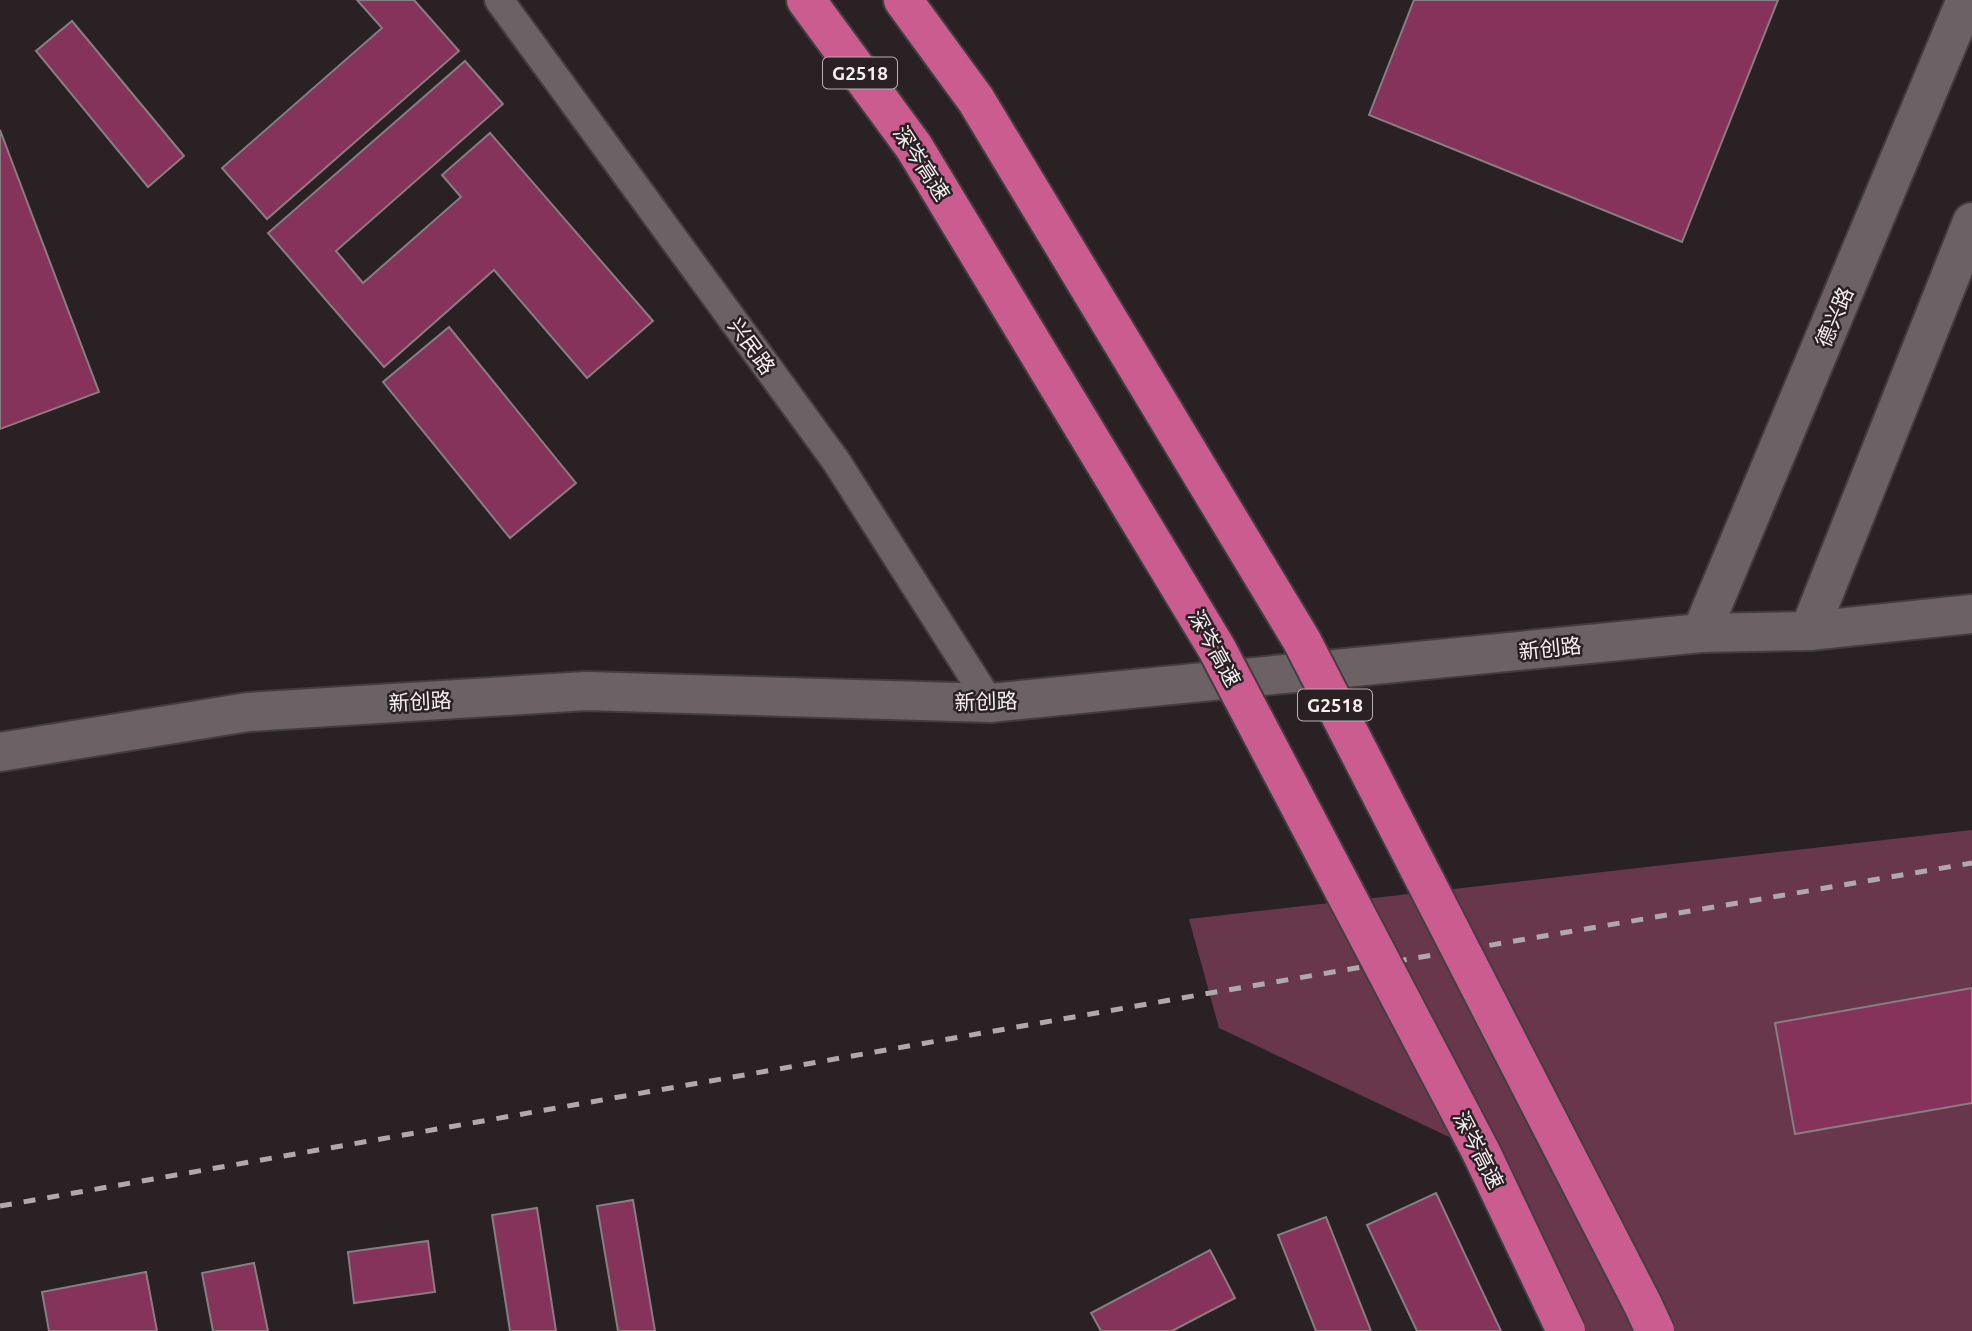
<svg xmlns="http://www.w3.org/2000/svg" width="1972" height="1331" font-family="Ubuntu,'Noto Sans SC',sans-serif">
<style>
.green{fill:#68374c}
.building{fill:#85335a;stroke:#887d81;stroke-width:2}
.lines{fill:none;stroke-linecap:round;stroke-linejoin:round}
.street-casing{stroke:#443d40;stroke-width:32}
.secondary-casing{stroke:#443d40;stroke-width:42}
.highway-casing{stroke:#443d40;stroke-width:42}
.street{stroke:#6c6265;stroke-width:28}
.secondary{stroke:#6c6265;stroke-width:38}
.highway{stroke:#cb5c8f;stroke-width:38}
.rail{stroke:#b0a9ab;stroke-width:5;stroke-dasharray:12 12;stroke-linecap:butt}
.highway-bridge-casing{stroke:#443d40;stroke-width:42;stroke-linecap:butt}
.highway-bridge{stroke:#cb5c8f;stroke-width:38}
.labels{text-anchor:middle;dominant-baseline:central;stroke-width:5;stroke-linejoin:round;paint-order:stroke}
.shield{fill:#2a2125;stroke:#b8b1b4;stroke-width:2}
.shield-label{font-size:19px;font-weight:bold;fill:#f5eff1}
.street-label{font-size:21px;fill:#f5eff1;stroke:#2a2125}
</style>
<rect width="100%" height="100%" fill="#2a2125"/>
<!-- green -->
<polygon class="green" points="1972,830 1972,1331 1566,1331 1481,1152 1219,1028 1189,919"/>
<!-- building -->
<g class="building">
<polygon points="357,0 414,0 459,51 267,219 222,168 382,28"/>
<polygon points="1414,0 1778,0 1682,242 1369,115"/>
<polygon points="72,21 184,156 148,187 36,51"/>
<polygon points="465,61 503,104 336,251 363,283 461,197 442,175 490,133 653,321 587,378 494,270 384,367 268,233"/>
<polygon points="0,130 99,392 0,429"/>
<polygon points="449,327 576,483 510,538 383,382"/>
<polygon points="1972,988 1972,1103 1795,1134 1775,1023"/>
<polygon points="1436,1193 1501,1331 1417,1331 1367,1225"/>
<polygon points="633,1200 655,1331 618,1331 597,1206"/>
<polygon points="537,1208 556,1331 510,1331 492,1215"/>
<polygon points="1326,1217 1371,1331 1316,1331 1278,1235"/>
<polygon points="428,1241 435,1292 354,1303 348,1252"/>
<polygon points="1210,1250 1235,1298 1172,1331 1101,1331 1091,1313"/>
<polygon points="254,1263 268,1331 213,1331 202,1273"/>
<polygon points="146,1272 157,1331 49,1331 42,1292"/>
</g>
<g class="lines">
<!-- street casing -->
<g class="street-casing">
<polyline id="street" points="499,0 836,461 990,703"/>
</g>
<!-- secondary casing -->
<g class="secondary-casing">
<g id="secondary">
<polyline points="1809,631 1972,222"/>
<polyline points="1701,633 1966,0"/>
<polyline points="0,752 248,712 586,691 990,703 1701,633 1809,631 1972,614"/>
</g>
</g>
<!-- highway casing -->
<g class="highway-casing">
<g id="highway">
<polyline points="806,0 914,147"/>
<polyline points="903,0 976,100"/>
</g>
</g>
<!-- street -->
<use href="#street" class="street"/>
<!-- secondary -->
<use href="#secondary" class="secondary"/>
<!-- highway -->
<use href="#highway" class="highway"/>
<!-- rail -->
<polyline class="rail" points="0,1206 1210,993 1972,863"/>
<!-- highway-bridge casing -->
<g class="highway-bridge-casing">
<g id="highway-bridge">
<polyline points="976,100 1302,641 1643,1305 1655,1331"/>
<polyline points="914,147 1217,649 1481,1152 1566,1331"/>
</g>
</g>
<!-- highway-bridge -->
<use href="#highway-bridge" class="highway-bridge"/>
</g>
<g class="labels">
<!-- shield labels -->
<g class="shield">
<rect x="823" y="57.5" width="74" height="31" rx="5"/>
<rect x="1298" y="689.5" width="74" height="31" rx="5"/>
</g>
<g class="shield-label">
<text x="860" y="73">G2518</text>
<text x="1335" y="705">G2518</text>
</g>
<!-- street labels -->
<g class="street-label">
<text transform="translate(922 163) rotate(57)">深岑高速</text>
<text transform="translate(1834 317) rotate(-67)">德兴路</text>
<text transform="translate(752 346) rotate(54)">兴民路</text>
<text transform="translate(1215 648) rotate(61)">深岑高速</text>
<text transform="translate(1550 648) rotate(-6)">新创路</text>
<text transform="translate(420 701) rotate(-3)">新创路</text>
<text transform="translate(986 701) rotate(-2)">新创路</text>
<text transform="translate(1479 1150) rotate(63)">深岑高速</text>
</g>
</g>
</svg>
